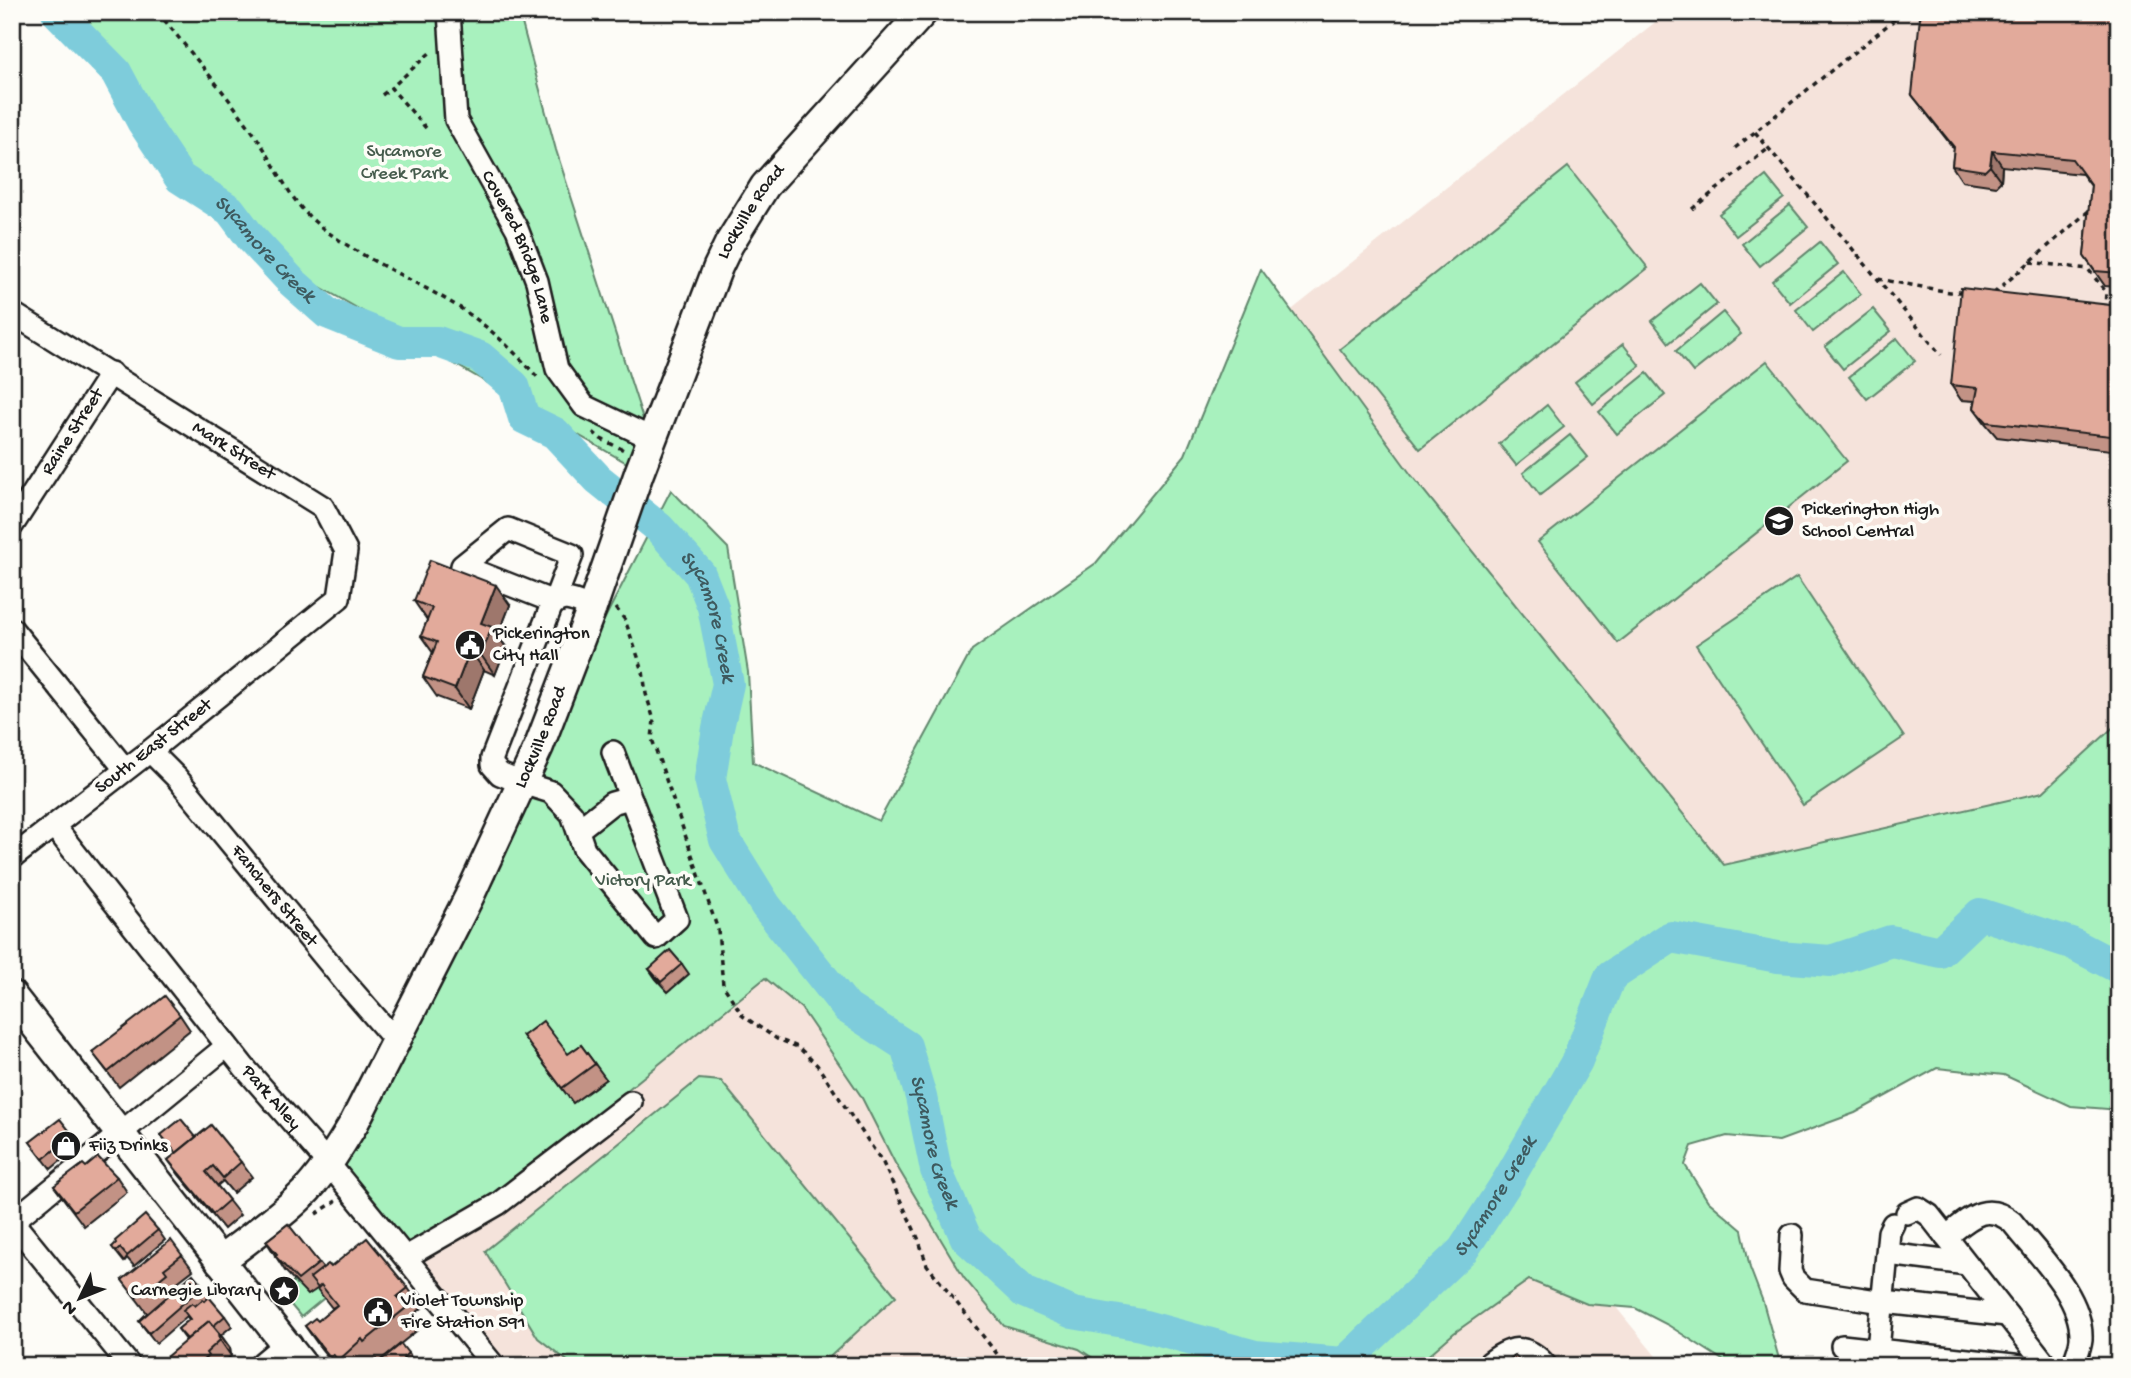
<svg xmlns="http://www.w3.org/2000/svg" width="2131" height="1378" font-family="'Gochi Hand',sans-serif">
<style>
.built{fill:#f5e3db}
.green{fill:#a8f1be;stroke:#62866d;stroke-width:2}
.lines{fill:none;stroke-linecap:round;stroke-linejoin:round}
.river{stroke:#7eccdb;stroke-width:32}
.minor-casing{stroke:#1c1c1c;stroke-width:26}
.major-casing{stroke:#1c1c1c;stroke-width:33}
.path{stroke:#1c1c1c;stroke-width:3.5;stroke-dasharray:5 5;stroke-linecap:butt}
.minor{stroke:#fdfcf7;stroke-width:21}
.major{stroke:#fdfcf7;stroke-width:28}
.wall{fill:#c29285;stroke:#1c1c1c;stroke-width:2}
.shaded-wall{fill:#9e776c;stroke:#1c1c1c;stroke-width:2}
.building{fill:#e2aa9b;stroke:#1c1c1c;stroke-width:2}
.labels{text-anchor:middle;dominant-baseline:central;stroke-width:7;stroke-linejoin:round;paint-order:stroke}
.park-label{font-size:19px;fill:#465c4d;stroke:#fdfcf7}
.street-label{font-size:19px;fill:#1c1c1c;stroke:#fdfcf7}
.poi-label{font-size:19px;fill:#1c1c1c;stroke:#fdfcf7;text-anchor:start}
.water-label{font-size:21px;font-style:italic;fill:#3e5a5f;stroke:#fdfcf7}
</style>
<rect width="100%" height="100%" fill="#fdfcf7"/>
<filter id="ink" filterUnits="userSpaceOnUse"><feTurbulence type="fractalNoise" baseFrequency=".0143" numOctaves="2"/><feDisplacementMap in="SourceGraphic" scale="14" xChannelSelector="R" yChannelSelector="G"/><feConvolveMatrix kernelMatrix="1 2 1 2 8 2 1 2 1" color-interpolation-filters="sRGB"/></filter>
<g filter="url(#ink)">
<!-- built -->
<g class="built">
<polygon points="1668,12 2119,12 2119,722 2043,792 1730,886 1279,320"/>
<polygon points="813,938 1302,1366 496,1366 412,1265"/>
<polygon points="1526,1197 1664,1366 1331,1366"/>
</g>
<!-- green -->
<g class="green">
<polygon points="59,12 519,12 556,150 643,419 627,463 289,269 169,172 108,56"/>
<polygon points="1568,167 1648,268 1420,449 1340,349"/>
<polygon points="1766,176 1784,198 1736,236 1719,214"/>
<polygon points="1790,205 1808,227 1760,266 1742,244"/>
<polygon points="1820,242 1838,264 1790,303 1772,281"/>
<polygon points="1261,269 1412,476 1724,865 2043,792 2119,722 2119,1110 2071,1106 2004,1075 1937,1068 1855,1113 1779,1141 1727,1136 1692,1146 1685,1165 1708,1201 1742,1230 1750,1268 1763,1302 1781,1366 1732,1366 1668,1325 1635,1308 1587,1304 1529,1280 1454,1333 1416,1366 1105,1366 1079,1349 1004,1326 964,1278 895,1163 861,1096 801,1008 765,978 412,1265 335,1154 539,746 671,490 728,548 748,672 753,762 879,821 972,650 1096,563 1185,455"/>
<polygon points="1844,272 1861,294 1813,332 1796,310"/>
<polygon points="1700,283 1717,304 1669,343 1652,321"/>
<polygon points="1873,309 1891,331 1843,369 1825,347"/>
<polygon points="1723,312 1741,334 1693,372 1676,351"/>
<polygon points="1897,338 1915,361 1867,399 1849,377"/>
<polygon points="1623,344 1640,366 1593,404 1575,382"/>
<polygon points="1767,361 1847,461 1618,643 1538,542"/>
<polygon points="1647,373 1665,395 1617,434 1599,412"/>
<polygon points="1547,405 1564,427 1516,465 1499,444"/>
<polygon points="1570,435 1588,457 1540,495 1523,473"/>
<polygon points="1797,577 1904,737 1803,805 1696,645"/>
<polygon points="699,1079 721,1081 896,1296 820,1366 574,1366 538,1338 485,1251"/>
<polygon points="330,1265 340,1278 341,1284 301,1317 280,1292 294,1281 296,1284"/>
</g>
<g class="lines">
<!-- river -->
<path class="river" id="s1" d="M57,12l59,60 26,49 38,57 50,32 21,28 41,44 35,31 72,29h39l42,15 34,29 10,32 31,15 43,46 61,49 41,46 13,33 15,77 -10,44 -8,51 15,61 41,66 81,102 59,38 15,51 15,73 30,68 58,54 49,21 68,12 114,31 89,7 119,-113 44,-68 70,-121 33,-84 61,-40 107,20 53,4 60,-20 49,11 40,-38 91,29 48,25"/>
<!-- minor casing -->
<g class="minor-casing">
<g id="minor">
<path id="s2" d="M449,12l7,108 61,109 20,52 20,88 27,37 69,33"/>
<path id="s3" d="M12,313l311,194 23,44 -7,47 -189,153 -138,107"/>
<path id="s4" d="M12,526l99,-153"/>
<polygon points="508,529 572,555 554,602 462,566"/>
<path d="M592,608c-15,-6 -30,-16 -41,-1l-59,151v7l8,9 22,9 29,9 21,22 12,35 72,89 21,-19 -64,-167"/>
<polyline points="12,629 125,769"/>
<path id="s5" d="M150,751l27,27 172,209 47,54"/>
<path id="s6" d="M54,826l190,241 84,96 166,203"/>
<polyline points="578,830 612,803 630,798"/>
<polyline points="1907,1213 1918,1208 1929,1215 2047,1366"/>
<polyline points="12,1221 130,1366"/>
<polyline points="13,1221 227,1046"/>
<polyline points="1893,1224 1889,1232 1878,1350 2022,1366"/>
<polyline points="1792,1235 1790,1271 1793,1278 1805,1290 1883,1302 2007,1315"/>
<path d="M1946,1237c22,-17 39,-37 66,-15 25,32 71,74 69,117 -1,9 -5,18 -8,27"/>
<polyline points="1888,1254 1967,1264"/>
<polyline points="406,1257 498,1204 631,1102"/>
<polyline points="1842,1346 1878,1350"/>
<path d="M1486,1366c22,-19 40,-25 60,0"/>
</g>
</g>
<!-- major casing -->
<g class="major-casing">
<g id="major">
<polyline points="12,996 303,1366"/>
<path id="s7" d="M220,1261c29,-23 62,-45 88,-72 18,-20 32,-43 46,-66l115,-226 70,-151 53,-138 47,-135 79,-206 11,-23 36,-58 158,-174"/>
<polyline points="264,1366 288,1346"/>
</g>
</g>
<!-- path -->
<g class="path">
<path d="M158,12c33,42 69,82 99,126 20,29 31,60 57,83 42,36 96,56 143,85 32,20 58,46 83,74"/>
<polyline points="382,95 391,88"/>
<polyline points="426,128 391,88 433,50"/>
<polyline points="1755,132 1941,355"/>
<polyline points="1735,148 1904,12"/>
<polyline points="1692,209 1769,148"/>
<polyline points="2030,262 2088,269 2106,292 2105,307"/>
<polyline points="1878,279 1950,292 1963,292"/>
<polyline points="1994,293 2091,209"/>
<polyline points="593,432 601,439 626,451"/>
<polyline points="616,608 625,620 643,671 646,694 654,720 652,739 718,930 723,985 743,1016 777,1039 798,1047 817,1065 883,1163 918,1238 927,1265 1001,1359"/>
<polyline points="316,1214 336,1201"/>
<polyline points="1021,1366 1062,1359 1087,1366"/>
<polyline points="2118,1366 2119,1365"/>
</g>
<!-- minor -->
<use href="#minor" class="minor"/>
<!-- major -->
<use href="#major" class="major"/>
</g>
<!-- wall -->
<g class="wall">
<polygon points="2119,12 2119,287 2105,286 2084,256 2091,186 2082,174 2002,166 2001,181 1996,186 1962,181 1952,166 1954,149 1912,95"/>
<polygon points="2119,306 2119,451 1997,437 1985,423 1974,408 1975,401 1961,400 1951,385"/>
<polygon points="414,601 510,605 498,636 506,647 495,675 484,670 469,709 437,697 423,677 433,653 421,636 427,620"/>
<polygon points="682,964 689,974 668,992 656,979 649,969"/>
<polygon points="180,1015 190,1030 119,1087 92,1052"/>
<polygon points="523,1036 568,1054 581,1045 606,1079 573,1103"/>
<polygon points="73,1135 80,1145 51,1169 30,1142"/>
<polygon points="161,1135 196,1137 241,1162 252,1177 233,1193 223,1181 217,1186 240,1215 224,1229 179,1175 168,1160 176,1154"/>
<polygon points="86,1167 117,1177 127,1192 84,1226 54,1186"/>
<polygon points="288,1224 323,1268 331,1267 408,1288 422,1308 412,1316 420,1328 378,1362 376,1359 368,1366 335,1366 319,1346 305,1326 318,1321 336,1306 332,1308 317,1289 308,1295 285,1271 266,1241"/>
<polygon points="158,1230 165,1240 134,1266 127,1258 124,1262 112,1247"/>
<polygon points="182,1255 193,1270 175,1284 177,1287 203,1286 211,1296 205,1301 225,1316 232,1326 221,1335 230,1348 231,1356 219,1366 161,1366 186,1340 178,1329 189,1320 187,1316 156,1343 139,1321 147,1313 122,1280"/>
<polygon points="408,1353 415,1363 412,1366 383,1366"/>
</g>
<!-- shaded-wall -->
<g class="shaded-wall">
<polygon points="1992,151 2002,166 2001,181 1990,166"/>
<polygon points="496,585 510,605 498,636 506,647 495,675 481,655 481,623"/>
<polygon points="470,650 484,670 469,709 455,689"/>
<polygon points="219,1333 230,1348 231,1356 220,1340"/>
</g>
<!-- building -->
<g class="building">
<polygon points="1926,12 2119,12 2119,273 2095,271 2084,256 2091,185 2072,159 1992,151 1990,166 1985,171 1952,166 1954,147 1912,95 1920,17"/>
<polygon points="1961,288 2119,306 2119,437 1987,422 1974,408 1978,388 1951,385"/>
<polygon points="430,560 496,585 481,623 492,627 481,655 470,650 455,689 423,677 437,642 421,636 432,608 414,601"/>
<polygon points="670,950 682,964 661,982 649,969"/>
<polygon points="165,996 180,1015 108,1072 92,1052"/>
<polygon points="543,1021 568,1054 581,1045 595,1064 562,1088 523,1036"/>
<polygon points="60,1119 73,1135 43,1159 30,1142"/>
<polygon points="181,1119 196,1137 176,1153 161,1135"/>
<polygon points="211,1125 241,1162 223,1178 213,1166 206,1172 229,1200 213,1214 168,1160"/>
<polygon points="98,1157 117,1177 74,1211 54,1186 83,1164 86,1167"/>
<polygon points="145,1215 158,1230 127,1256 120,1248 116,1252 112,1247 116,1243 115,1241"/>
<polygon points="288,1224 319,1263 298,1280 275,1256 277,1254 266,1241"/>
<polygon points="367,1238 408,1288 397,1297 406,1308 364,1342 362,1339 338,1361 333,1354 330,1357 305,1326 315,1318 318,1321 337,1305 321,1285 318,1288 310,1278 328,1264 331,1267"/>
<polygon points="171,1240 182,1255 164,1269 167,1273 136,1298 122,1280"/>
<polygon points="193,1274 203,1286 149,1333 139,1321"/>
<polygon points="209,1297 225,1316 213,1326 209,1321 187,1339 178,1329 190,1319 183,1310 192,1303 195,1306 203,1299 205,1301"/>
<polygon points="209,1321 219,1333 220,1340 206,1353 208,1356 196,1366 161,1366 159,1363"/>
<polygon points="401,1344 408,1353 403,1358 405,1361 399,1366 383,1366 380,1361"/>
<polygon points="1515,1355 1524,1366 1501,1366"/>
</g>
</g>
<!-- icons -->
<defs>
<g id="school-disc" transform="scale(1.575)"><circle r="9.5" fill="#1c1c1c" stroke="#fdfcf7"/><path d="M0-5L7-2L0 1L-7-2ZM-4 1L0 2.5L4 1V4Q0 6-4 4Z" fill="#fff"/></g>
<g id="civic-disc" transform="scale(1.575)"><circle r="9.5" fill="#1c1c1c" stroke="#fdfcf7"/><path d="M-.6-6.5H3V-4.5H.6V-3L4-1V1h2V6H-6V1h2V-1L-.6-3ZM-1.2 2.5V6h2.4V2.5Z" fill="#fff"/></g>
<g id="shop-disc" transform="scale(1.575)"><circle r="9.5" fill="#1c1c1c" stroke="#fdfcf7"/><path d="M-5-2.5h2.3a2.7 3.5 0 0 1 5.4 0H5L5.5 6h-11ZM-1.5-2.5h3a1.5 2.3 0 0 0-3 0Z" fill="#fff"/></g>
<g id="sight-disc" transform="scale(1.575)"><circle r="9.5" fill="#1c1c1c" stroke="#fdfcf7"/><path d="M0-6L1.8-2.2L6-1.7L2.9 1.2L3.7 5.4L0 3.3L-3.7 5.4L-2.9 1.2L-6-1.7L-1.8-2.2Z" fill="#fff"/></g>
</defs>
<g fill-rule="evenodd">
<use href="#school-disc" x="1779" y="521"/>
<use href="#civic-disc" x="470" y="645"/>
<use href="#shop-disc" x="66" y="1146"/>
<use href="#sight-disc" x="284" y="1291"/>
<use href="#civic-disc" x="378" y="1312"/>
</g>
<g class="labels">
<!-- park labels -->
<g class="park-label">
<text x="404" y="152">Sycamore<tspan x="404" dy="22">Creek Park</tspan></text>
<text x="643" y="881">Victory Park</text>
</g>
<!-- street labels -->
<g class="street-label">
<text stroke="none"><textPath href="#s7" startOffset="1190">Lockville Road</textPath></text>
<text stroke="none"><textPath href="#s2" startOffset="250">Covered Bridge Lane</textPath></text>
<text stroke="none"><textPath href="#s4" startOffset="112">Raine Street</textPath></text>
<text stroke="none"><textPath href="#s3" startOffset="261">Mark Street</textPath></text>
<text stroke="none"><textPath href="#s7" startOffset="623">Lockville Road</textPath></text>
<text transform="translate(154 747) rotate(-38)">South East Street</text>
<text stroke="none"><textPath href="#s5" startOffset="191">Fanchers Street</textPath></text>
<text stroke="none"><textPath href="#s6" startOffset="348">Park Alley</textPath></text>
</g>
<!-- poi labels -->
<g class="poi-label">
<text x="1802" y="510">Pickerington High<tspan x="1802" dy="22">School Central</tspan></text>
<text x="493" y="634">Pickerington<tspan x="493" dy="22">City Hall</tspan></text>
<text x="89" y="1146">Fiiz Drinks</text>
<text x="261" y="1291" text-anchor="end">Carnegie Library</text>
<text x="401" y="1301">Violet Township<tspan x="401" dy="22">Fire Station 591</tspan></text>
</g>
<!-- water labels -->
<g class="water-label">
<text stroke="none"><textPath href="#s1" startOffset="320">Sycamore Creek</textPath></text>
<text stroke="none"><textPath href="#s1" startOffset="929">Sycamore Creek</textPath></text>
<text stroke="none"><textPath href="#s1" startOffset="1538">Sycamore Creek</textPath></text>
<text stroke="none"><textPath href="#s1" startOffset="2275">Sycamore Creek</textPath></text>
</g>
</g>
<!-- margin -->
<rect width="2131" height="1378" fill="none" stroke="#fdfcf7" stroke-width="42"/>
<rect x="21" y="21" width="2089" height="1336" fill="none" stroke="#1c1c1c" stroke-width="2.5" filter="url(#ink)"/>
<!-- north arrow -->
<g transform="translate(80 1298) rotate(227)" stroke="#fdfcf7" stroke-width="5" paint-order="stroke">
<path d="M0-5L12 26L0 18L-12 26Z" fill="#1c1c1c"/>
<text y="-10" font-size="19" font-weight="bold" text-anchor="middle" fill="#1c1c1c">N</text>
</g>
</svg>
